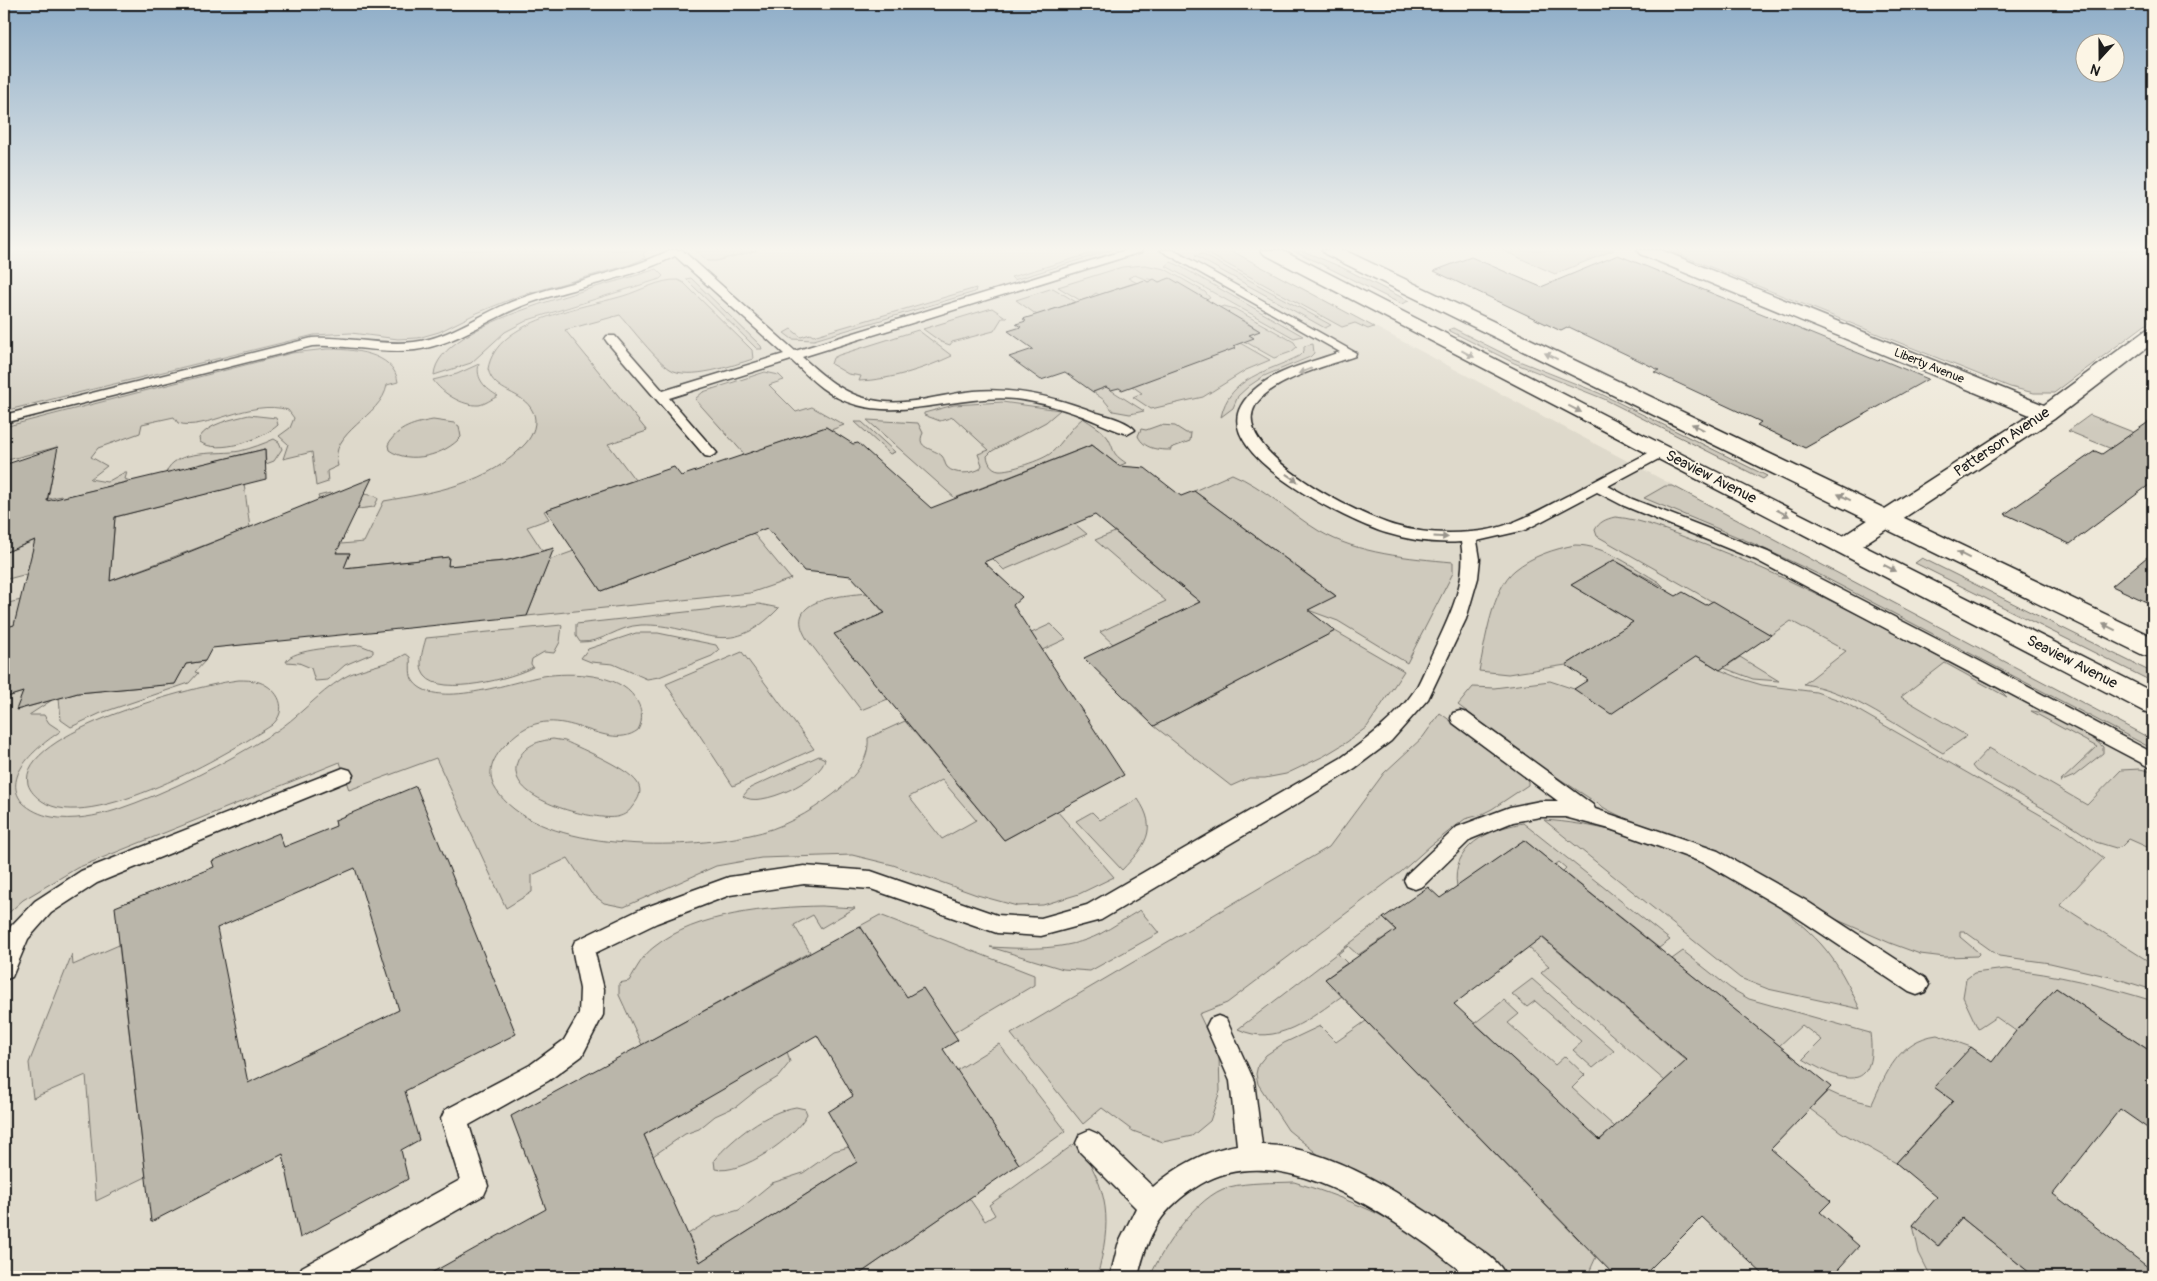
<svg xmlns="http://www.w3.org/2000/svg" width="2157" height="1281" font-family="Pangolin,sans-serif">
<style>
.built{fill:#ded9cb}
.green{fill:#cfcabd;stroke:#76736c;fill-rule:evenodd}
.building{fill:#bab6aa;stroke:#1c1c1c;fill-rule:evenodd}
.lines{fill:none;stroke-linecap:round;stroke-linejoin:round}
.service-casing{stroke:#1c1c1c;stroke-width:3}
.minor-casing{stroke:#1c1c1c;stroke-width:3}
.tertiary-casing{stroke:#1c1c1c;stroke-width:3}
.service{fill:#fcf5e5;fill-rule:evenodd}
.minor{fill:#fcf5e5;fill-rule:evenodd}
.tertiary{fill:#fcf5e5;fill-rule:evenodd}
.oneway{fill:#97938b}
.labels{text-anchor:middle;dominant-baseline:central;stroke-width:4;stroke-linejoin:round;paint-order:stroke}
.far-street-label{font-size:12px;fill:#1c1c1c;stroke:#fcf5e5}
.street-label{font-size:15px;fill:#1c1c1c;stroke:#fcf5e5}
</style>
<rect width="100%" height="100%" fill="#eee8d9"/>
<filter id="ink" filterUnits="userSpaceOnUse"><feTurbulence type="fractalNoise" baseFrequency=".02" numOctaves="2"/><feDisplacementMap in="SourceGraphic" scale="10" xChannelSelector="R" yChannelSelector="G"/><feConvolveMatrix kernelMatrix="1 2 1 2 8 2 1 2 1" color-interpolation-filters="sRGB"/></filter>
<g filter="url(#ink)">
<!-- built -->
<polygon class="built" points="4,250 1230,250 2153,740 2153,1277 4,1277"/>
<!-- green -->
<g class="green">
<polygon points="4,250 647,250 643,254 645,258 629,265 519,296 477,313 439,332 418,338 398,339 351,333 314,335 4,411"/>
<polygon points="695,250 758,250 716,261 707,261"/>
<polygon points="1103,250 1112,250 1014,280 1011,277"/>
<polygon points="1201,250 1230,250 1374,327 1368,329 1355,323 1342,327"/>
<polygon points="1293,250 1301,250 1341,267 1409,301 1401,304"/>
<polygon points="1502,250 1614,250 1555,274"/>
<polygon points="1668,250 2153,250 2153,319 2054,393 2034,393 2010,387"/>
<polygon points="1202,254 1331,325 1325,328 1195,256"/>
<polygon points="1171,262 1178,265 1303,336 1294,338 1166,266"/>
<path d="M1145,265l20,4 40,23 5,6 -4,2 -36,-21 -11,3c-8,-4 -15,-2 -24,-7l-7,3 11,6h-8l-32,11 -3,-2 -13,9 -25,-15 64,-20z"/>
<path d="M656,269l7,7 -3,3 -132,41 -23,12 -34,31 -37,12c3,-55 177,-89 222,-106z"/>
<polygon points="691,278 761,346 762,349 757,349 686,279"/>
<path d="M678,280l6,3 68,67 1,9c-19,6 -65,22 -83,10 -14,-9 -38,-40 -50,-54l-55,15 82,101 -39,13 27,36 -91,31 5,8 -22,8 17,26 -6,2 -4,-2 -29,8 -57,5 1,-9 -105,11 6,-15h-14l5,-9 23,-2 20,-41c51,-9 106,-17 142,-58 7,-8 12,-21 7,-31 -10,-22 -39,-18 -45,-43 8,-50 95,-61 135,-73 17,-5 37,-17 55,-16z"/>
<polygon points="976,288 975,292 814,340 792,339 784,333 791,329 801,337 810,334 813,336"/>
<polygon points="1053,288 1076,302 1037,315 1016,300"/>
<polygon points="1224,306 1235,309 1294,342 1297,347 1291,352 1274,358 1244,341 1254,338 1249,335 1260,331 1243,320 1231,324 1212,310"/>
<polygon points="992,308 1007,318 1002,318 994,331 952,342 950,345 941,342 923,329"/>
<polygon points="1453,328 1514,359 1599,393 1767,476 1763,479 1604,399 1514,363 1448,330"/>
<path d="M918,330l34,26c-28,13 -62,24 -93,25l2,-5 -13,-2 -17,-10 2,-6 6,-3z"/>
<polygon points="1240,343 1270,360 1246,370 1203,397 1151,409 1133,397 1142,393 1129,384 1235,348 1233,346"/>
<path d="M1313,344l1,9 -4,4 -46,19 -15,10 -11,10 -5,12 -12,9c8,-40 47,-45 78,-61l5,-5v-5z"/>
<path d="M327,349c24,0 67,3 71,33l-11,3c-5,32 -60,47 -49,81l-11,5 1,11 -12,4 -4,-34 -29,7 5,-15 -9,-8 11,-8 4,-10 -6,-8c-38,-12 -84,22 -110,13l-4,-6 -32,7 -2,9 -42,15 -7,9 16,9 -17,13 17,3 18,-10h2l-2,7 5,2 -68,17 -1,-2 -13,3 9,-52 -53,14v-34l288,-74z"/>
<path d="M479,364c-4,15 7,25 19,32 -6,3 -13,8 -19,9 -17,1 -37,-12 -46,-25l24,-6z"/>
<polygon points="765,372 779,375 784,380 769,385 796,412 812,407 844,425 831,430 826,427 745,455 695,399 703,392"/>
<polygon points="1106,387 1144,411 1130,414 1113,411 1104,400 1093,392"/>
<path d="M1002,402l58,8 -14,12 -54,29 -5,5c1,6 4,13 12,14 10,1 44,-10 52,-17 12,-10 19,-25 32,-35 8,6 19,11 25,20 8,14 2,14 18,25l-7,3 -27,-21 -137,53 -88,-78 51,3 5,10c-8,16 11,15 19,23 3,3 2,7 5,11 8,8 23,7 33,2l2,-4 -4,-11 11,-4 -36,-33 -13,4 -16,-6v-2l30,-8z"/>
<path d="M249,415l27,3 2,7c-15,14 -60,30 -78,17l-1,-4c10,-15 34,-19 50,-23z"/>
<polygon points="2090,415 2153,440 2153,466 2068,431"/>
<path d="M433,420l21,3 5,3 2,11c-16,18 -51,28 -72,13l-1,-5c9,-18 28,-22 45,-25z"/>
<polygon points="855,422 862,422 895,452 890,454"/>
<path d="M1160,425l15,1 11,7h5l-1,8 -19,7v2c-13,0 -27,-1 -33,-14l3,-7 5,1z"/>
<path d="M274,439l5,3 3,7 -8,12 -8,3 -1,-15 -99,24c8,-25 54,-18 74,-22 12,-3 23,-7 34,-12z"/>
<path d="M1232,474c32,13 57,39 87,57 39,23 90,27 134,31v11l-46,90 -69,-42 -30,-11 27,-15 -141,-104z"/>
<polygon points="244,484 250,528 110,581 115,517"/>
<polygon points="1665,486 1673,486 2153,740 2153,749 1822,576 1752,543 1644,498"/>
<polygon points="330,493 331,497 364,494 376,496 378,499 374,507 358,509 360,504 330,506 331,499 319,499 318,496"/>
<path d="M1615,517c27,2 55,15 80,24 105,39 205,96 304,148l8,8 -62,-34 -44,34 66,39 -24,17c-42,-24 -91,-62 -139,-69l42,-33 -55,-30 -20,14 -174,-99 -2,-6c4,-8 11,-11 20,-13z"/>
<polygon points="1075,524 1087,534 1004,570 992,558"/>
<polygon points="1115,532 1200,602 1113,644 1100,632 1166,601 1095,540"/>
<polygon points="753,533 791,579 750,593 527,616 549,560 574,551 601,591"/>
<polygon points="48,535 47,557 30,561 27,574 4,580 4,553"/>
<path d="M1575,545c30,0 59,23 84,37l5,5 -50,-27 -42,25 45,28 6,-3 16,9 -73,46 -58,9 -29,-3c6,-28 13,-83 36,-101 17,-14 39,-21 60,-25z"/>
<polygon points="1922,558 2153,673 2153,682 1915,563"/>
<path d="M867,593l17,20 -49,22 53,64 -27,11 -54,-71c-26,-41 35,-43 60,-46z"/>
<polygon points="21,600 31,621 4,628 4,604"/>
<path d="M759,604l20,4c-53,56 -79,15 -138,17 -23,1 -38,18 -61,17l-4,-6v-12z"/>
<polygon points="1051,624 1066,639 1040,651 1051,662 1040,667 1014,641"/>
<path d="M562,625l-2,17 -6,11 -10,-1 -12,7 -1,5 2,3c-19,11 -92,30 -108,9 -8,-10 -2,-27 1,-38z"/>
<polygon points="1335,631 1404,671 1367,727 1347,742 1324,756 1286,774 1265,778 1249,778 1231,786 1154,726"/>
<polygon points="636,633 658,633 711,644 716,645 719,650 712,656 659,677 647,679 613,664 591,662 581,658 588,649"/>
<path d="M360,645l13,5v3l-28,12 -17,15 -13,1 -4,-13 -12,-5 -13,-1c5,-14 59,-15 74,-17z"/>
<polygon points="742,652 814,749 733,786 666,684"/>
<path d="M406,654l4,3c1,7 -1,15 2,22 19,34 104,1 131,-3 28,-4 76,-3 92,22 7,10 9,21 3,32 -35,26 -82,-39 -130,12 -15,15 -25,32 -9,52 45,59 185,56 251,41 31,-6 59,-22 84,-41 17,-14 36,-32 34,-56l37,-17 99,119 53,-29 57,66 -35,17 -36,11 -26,1 -40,-11 -84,-30 -41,-10 -91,3 -45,8 -92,41 -20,-4 -13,-10 -23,-35 -36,17v17l-26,16 -70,-150 -87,32 -9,-28 -263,106 -54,32 -19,17v-219l19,-6 -6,18 35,-10 -23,15h15l5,8 12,8c-20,13 -61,44 -39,71 8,8 19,13 30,15 20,4 45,-1 64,-7 53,-18 108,-46 156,-76 26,-16 45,-40 71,-56 20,-12 44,-12 63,-24zM942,780l34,40 -34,19 -33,-42z"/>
<polygon points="1697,656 1720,670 1745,680 1762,685 1816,692 1842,701 2065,829 2104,858 2060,905 2153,964 2153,990 2115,978 2050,963 1999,956 1964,931 1960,931 1960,937 1978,952 1979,954 1977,956 1945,957 1920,954 1890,943 1817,911 1704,847 1628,820 1606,809 1543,768 1458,705 1473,687 1494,688 1550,681 1574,689"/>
<polygon points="1740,657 1779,681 1753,679 1724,668"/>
<polygon points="205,661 195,672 198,673 189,683 101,713 71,727 61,720 59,698 78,693 175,684 186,664"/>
<path d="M239,680c6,0 13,0 20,2 20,7 30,28 13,43 -42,28 -183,110 -230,76 -6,-4 -12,-10 -14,-17 -12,-52 173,-100 211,-104z"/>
<path d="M2031,711c17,0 60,24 72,36v6l-29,23 -14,6 37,-35z"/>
<polygon points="1440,713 1521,773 1528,781 1528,785 1492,809 1480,815 1465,819 1430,846 1401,872 1227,1003 1199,1014 1219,1056 1220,1091 1210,1121 1192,1136 1163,1142 1133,1131 1102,1108 1083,1124 1011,1034 1329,847 1384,773 1423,737"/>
<path d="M553,739l12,2c16,8 69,29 74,45 3,8 -2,15 -7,21 -8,13 -24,11 -38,9 -23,-3 -91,-21 -76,-56 7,-15 20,-19 35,-21z"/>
<polygon points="1989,748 2087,805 2121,770 2140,769 2153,772 2153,844 2147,847 2129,839 2121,847 2116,848 2096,842 2055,815 1976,771 1972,766"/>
<path d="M819,756l6,3c-2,20 -67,51 -82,37l7,-8z"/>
<path d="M1138,799c21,31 7,47 -16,71l-46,-49 16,-9 8,8z"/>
<path d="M1544,820c93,6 212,54 277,124 17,19 28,42 39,65l-92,-20 -28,-11z"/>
<path d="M1523,823l147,117 -11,8 -96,-77 3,-3 -7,-6 -4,3 -31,-25 -67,47c-7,-41 32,-58 66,-64z"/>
<path d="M821,906l34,2 -34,20 -8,-13 -19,10 16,27 -168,93 -23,-50v-12l10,-2c7,-12 14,-26 25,-34 42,-34 116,-40 167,-41z"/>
<path d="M1140,910l19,23 -69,38 -27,-2 -73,-22c37,2 76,4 110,-13 13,-7 26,-16 40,-24z"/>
<polygon points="880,915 1034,975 1034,985 953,1033 897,1003 899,984 860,926"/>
<path d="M1383,918l21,20 -11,7 -8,-8 -27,18 -10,-9 -10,8 9,9 -22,16 17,17c-30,21 -66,52 -104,33z"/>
<polygon points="1541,937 1687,1061 1665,1081 1541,973 1549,966 1528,947"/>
<polygon points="119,945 146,1177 96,1201 86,1075 33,1098 29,1063 72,954 73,965"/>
<path d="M1683,951l47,37 19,11 121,34c8,62 -29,49 -67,26l19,-19 -20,-15 -23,21 -107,-87z"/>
<path d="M2006,969c50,5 99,17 147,32v52l-97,-65 -40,43 -20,-14 -18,12 -15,-32 3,-18 8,-6z"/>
<polygon points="1532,979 1614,1051 1593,1068 1573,1050 1582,1042 1535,1001 1527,1007 1512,994"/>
<polygon points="1504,1000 1519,1014 1508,1023 1555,1065 1565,1056 1585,1075 1572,1088 1615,1127 1599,1140 1475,1023"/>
<polygon points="1366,1021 1581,1242 1588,1237 1596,1257 1587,1277 1512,1277 1449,1227 1320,1156 1288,1130 1258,1084 1256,1074 1258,1065 1266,1055 1284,1043 1320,1026 1336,1042"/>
<path d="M1937,1035l34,12 -4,64 -23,-1 -48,53 -55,-31 -31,-23 18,-18 11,5 33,8c14,-31 27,-64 65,-69z"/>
<polygon points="999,1044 1066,1131 1019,1164 970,1090 946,1077"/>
<polygon points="787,1051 790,1062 778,1077 757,1090 737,1106 715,1116 699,1129 685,1134 653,1156 644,1135"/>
<path d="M796,1107l9,2 2,5c-11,23 -66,62 -92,55l-1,-9c20,-23 52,-48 82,-53z"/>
<path d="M1077,1142c33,50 35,78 20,135h-242l114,-79 16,23 10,-6 -6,-10z"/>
<polygon points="882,1146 700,1262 688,1234 715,1217 739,1210 772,1183 803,1173 834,1151 849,1147"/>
<path d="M1294,1182c46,14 92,32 132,60 16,10 31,23 46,35h-322c12,-28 47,-82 79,-90 20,-5 44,-4 65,-5z"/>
<polygon points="1962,1218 2035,1277 1931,1277 1919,1253 1913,1225 1939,1246"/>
</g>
<!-- building -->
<g class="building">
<polygon points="1618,255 1878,361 1880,359 1928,379 1805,448 1757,425 1761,422 1654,372 1659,370 1569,327 1561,331 1434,271 1471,257 1541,287"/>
<polygon points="1170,278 1260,331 1249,335 1254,338 1233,346 1236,348 1122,390 1119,388 1111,390 1106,387 1093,392 1065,372 1041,380 1009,357 1033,349 1008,331 1021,327 1016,324 1026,321 1023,319 1145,280 1148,282 1154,279 1159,282"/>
<polygon points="2153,419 2153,482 2070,544 2005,514 2095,451 2102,454"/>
<polygon points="826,427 853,444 858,443 931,508 1092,445 1119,466 1145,468 1181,496 1194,491 1336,596 1308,610 1335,631 1154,726 1084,658 1200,602 1095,515 984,562 1022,597 1013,605 1124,775 1004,840 834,634 885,613 851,576 804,571 767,528 601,591 546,510 674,467 681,476"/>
<polygon points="58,447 47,501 265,449 266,479 115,517 110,581 174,558 372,478 336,553 350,553 344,568 449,557 448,566 505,561 554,548 527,616 212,648 205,661 186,664 175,684 78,693 16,710 23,692 4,698 4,628 14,625 35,540 4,553 4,465"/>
<polygon points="2153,552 2153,605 2112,586"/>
<polygon points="1614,560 1676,596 1683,592 1706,605 1713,601 1771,635 1720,670 1697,656 1611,714 1574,689 1588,680 1566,665 1633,622 1571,585"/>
<path d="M416,786l100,248 -111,57 14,49 -18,10 7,29 -108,59 -17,-84 -132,68 -36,-315 99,-40 -2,-6 67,-28 5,14 52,-21 -1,-6zM355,868l44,142 -151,73 -31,-155z"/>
<path d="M1524,840l307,247 -60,62 60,52 -11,11 39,34 -28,31h-65l-64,-60 -60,60h-26l-291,-298 71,-49 -13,-12 45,-31 12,11zM1542,937l145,123 -87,80 -146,-136z"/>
<path d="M860,926l47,71 16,-9 35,52 -15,9 76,115 -164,113h-431l122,-68 -35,-93zM817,1035l36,61 -25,16 29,50 -157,100 -56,-127z"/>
<polygon points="2056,988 2153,1053 2153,1132 2120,1109 2053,1194 2153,1271 2153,1277 2035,1277 1962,1218 1938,1246 1913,1225 1937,1197 1896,1163 1953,1101 1934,1087 1971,1047 1992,1062 2016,1031"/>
</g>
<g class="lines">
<!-- service casing -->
<g class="service-casing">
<g id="service">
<path d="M670,250h12l113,101 331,-101h16l-1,2 -339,105c21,19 41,37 70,43 34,8 69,-6 102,-9 42,-4 84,7 123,22 11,3 31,8 38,17l-7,4c-12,-3 -24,-9 -36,-14 -24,-10 -50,-18 -77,-21 -65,-6 -134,33 -193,-11 -11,-8 -21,-19 -31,-28l-122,38 48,55 -7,4 -5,-1 -98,-114 -2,-3 2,-3h8l48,55 121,-37 -109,-98c-47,24 -99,30 -148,48 -38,14 -72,41 -112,46 -34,4 -69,-6 -103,-4l-308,77v-8l308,-77c34,-2 68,8 102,4 37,-4 70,-31 105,-43 50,-18 103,-25 151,-49z"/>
<path d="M1160,250h13l183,103 -1,3c-28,10 -85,24 -100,50 -26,46 107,111 141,120 24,7 50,8 75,6 37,-2 66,-21 98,-37 29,-16 58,-31 87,-46h10l2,3 -2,3 -58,31 24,13 136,53 217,112 168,89v16l-397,-209 -134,-55 -25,-13 -72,38 -48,11 3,18 -2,19 -12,41 -38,80 -37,42 -36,27 -58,36 -196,116 -60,16 -44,-3 -126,-44 -67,-5 -74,11 -73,28 -62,30 9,36 -1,26 -21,41 -34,25 -79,44 19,61 -4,9 -145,82h-41l4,-10 158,-87 -19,-61 4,-9 85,-45 34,-25 15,-26 1,-25 -8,-41 3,-7 66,-32 88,-32 75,-11 67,5 126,44 44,3 46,-13 254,-147c26,-19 55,-40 74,-68 6,-10 11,-23 16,-34 17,-36 37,-74 30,-114 -25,2 -52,-2 -75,-9 -36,-11 -173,-77 -145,-127 18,-33 67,-42 99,-54z"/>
<polygon points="1460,711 1467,713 1593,805 1595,809 1718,851 1805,900 1925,978 1929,985 1925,992 1917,995 1909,992 1789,912 1704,863 1610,829 1565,817 1540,817 1513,822 1471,839 1423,886 1415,889 1407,886 1404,880 1407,874 1457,827 1510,807 1540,801 1558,801 1453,723 1451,718 1453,713"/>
<polygon points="343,768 350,770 353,775 350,780 97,883 51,913 28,939 12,977 4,980 4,943 11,926 35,901 81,871"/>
<path d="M1218,1016l8,3 28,62 8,64c68,0 150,55 203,94 14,10 35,21 41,38 -11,0 -24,2 -34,0 -8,-1 -37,-27 -46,-33 -58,-42 -153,-102 -225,-60 -40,24 -53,49 -63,93h-28l8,-32 18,-37 -56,-56 -4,-9 4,-9 9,-4 9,4 55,53c23,-20 53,-37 84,-42l-7,-64 -24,-54 4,-8z"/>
</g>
</g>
<!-- minor casing -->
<g class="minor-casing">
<polygon id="minor" points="1637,250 1661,250 2044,405 2146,330 2153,328 2153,343 2054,419 1855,550 1846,553 1837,550 1833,545 1837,540 2030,415 1640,254"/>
</g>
<!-- tertiary casing -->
<g class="tertiary-casing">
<g id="tertiary">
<polygon points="1261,250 1283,250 1608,417 2153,692 2153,714 2143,711 1264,254"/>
<polygon points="1322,250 1344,250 2153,637 2153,657 2143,655 1325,254"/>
</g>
</g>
<!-- service -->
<use href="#service" class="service"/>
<!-- minor -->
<use href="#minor" class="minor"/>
<!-- tertiary -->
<use href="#tertiary" class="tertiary"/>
</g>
<!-- one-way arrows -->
<defs><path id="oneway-solid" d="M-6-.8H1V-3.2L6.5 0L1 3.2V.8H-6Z" transform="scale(1.25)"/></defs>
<g class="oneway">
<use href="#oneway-solid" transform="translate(1468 354) rotate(28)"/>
<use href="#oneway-solid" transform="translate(1551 356) rotate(-154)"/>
<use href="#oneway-solid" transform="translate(1305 371) rotate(158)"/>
<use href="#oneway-solid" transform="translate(1575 409) rotate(27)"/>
<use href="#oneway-solid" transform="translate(1698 427) rotate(-154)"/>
<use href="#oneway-solid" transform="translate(1292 478) rotate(34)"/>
<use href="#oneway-solid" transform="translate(1844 497) rotate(-154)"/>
<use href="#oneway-solid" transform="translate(1783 513) rotate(27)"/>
<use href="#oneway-solid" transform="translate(1441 537) rotate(3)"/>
<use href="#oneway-solid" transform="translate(1963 555) rotate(-154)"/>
<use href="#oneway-solid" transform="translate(1890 568) rotate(27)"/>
<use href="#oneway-solid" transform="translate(2109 627) rotate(-154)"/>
</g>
</g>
<!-- sky -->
<linearGradient id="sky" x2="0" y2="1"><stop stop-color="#8eadc8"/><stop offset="0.58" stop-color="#f7f5ee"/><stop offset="1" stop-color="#f7f5ee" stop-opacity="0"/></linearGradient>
<rect width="2157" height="429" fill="url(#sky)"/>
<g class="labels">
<!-- far-street labels -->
<g class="far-street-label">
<text transform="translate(1929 366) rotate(22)">Liberty Avenue</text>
</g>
<!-- street labels -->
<g class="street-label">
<text transform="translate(2002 442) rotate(-34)">Patterson Avenue</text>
<text transform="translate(1711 477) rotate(27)">Seaview Avenue</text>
<text transform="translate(2072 662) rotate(27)">Seaview Avenue</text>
</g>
</g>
<!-- margin -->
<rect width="2157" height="1281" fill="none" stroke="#fcf5e5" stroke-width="20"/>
<rect x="10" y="10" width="2137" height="1261" fill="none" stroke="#1c1c1c" stroke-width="2" filter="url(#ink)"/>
<!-- north arrow -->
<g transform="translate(2100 58) rotate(201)"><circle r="24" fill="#fcf5e5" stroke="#a29e95"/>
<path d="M0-4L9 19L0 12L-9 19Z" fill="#1c1c1c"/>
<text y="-8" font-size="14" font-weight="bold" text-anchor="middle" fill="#1c1c1c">N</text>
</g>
</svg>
